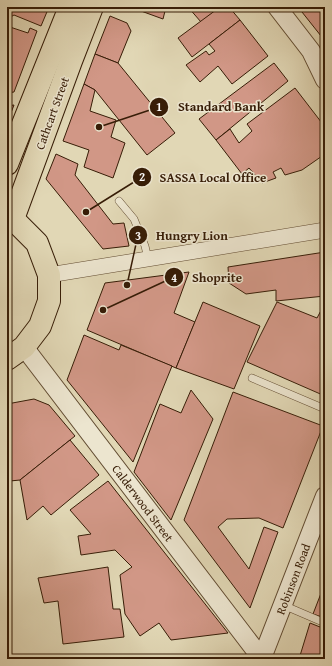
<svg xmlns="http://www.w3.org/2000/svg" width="332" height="666" font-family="'Gentium Book Plus',serif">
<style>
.building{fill:#d19786;stroke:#371d07}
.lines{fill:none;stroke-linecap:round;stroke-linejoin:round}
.service-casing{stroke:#624c32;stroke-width:8}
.minor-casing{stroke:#624c32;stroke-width:16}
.tertiary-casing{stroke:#624c32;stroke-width:20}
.trunk-casing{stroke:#371d07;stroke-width:24}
.service{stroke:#ece5cf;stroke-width:7}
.minor{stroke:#ece5cf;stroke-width:15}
.tertiary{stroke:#ece5cf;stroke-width:18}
.trunk{stroke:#e1d7b5;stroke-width:22}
.labels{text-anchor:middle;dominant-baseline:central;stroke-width:3;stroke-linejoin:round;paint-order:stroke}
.street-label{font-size:12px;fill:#371d07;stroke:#ece5cf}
.leader{fill:none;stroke:#371d07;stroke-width:1.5}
.callout-dot{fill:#371d07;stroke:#ece5cf;stroke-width:1.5}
.mark-label{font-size:12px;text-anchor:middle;font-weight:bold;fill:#fff}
.callout-label{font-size:13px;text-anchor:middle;font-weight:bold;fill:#371d07;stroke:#ece5cf;stroke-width:3;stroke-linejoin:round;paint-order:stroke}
</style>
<rect width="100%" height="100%" fill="#e1d7b5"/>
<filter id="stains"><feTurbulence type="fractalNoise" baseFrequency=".005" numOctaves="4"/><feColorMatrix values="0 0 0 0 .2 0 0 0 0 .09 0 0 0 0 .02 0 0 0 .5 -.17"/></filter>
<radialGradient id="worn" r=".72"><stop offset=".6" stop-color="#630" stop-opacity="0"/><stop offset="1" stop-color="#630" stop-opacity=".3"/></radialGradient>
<!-- building -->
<g class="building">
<polygon points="7,7 49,7 41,26 14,15 7,19"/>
<polygon points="130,7 166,7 163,19"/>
<polygon points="188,7 220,7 201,22"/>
<polygon points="220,7 229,7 240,20 192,57 178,38"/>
<polygon points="298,7 325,7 325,41"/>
<polygon points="110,16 127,23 131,31 118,63 95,54"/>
<polygon points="240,20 268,56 232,84 218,66 200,82 186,65 206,51 209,55 215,51 209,44"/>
<polygon points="7,26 28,33 30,28 37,31 14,92 7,93"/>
<polygon points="95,54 118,63 175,133 147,155 95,90 84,84"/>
<polygon points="274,63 288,81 216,140 199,119"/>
<polygon points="84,84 95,90 90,111 116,120 111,137 125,143 113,178 84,167 89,150 63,141"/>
<polygon points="295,88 325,127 325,154 302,170 285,175 281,168 273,172 276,178 262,183 249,168 242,174 216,140 230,129 239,143 252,131 247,124"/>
<polygon points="14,105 7,123 7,106"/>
<polygon points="56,154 78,164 75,175 113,224 124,223 129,246 103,249 46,179"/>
<polygon points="325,252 325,296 276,301 276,290 246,294 229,283 228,267"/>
<polygon points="189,272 174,313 195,322 176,368 87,330 105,283"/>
<polygon points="203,302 260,326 234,389 176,368"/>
<polygon points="277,302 317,318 325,303 325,396 247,362"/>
<polygon points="84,335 119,350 121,345 172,366 133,462 67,380"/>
<polygon points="191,390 213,419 171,520 134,472 160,404 181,413"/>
<polygon points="233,392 323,426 283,528 259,518 227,519 218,527 249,569 264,527 278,532 250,608 184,520"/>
<polygon points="34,399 49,405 75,436 20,480 10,481 7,463 7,404"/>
<polygon points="70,440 99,475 51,515 43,506 27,520 20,480"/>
<polygon points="108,481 228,633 171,640 159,623 140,636 125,614 120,575 132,567 115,550 81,555 78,536 91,534 70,510"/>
<polygon points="108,567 113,609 120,609 124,637 63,644 58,601 44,603 38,578"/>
<polygon points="325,583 325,618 313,614"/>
<polygon points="310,623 325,629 325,659 299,659"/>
</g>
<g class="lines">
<!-- service casing -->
<g class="service-casing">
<g id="service">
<polyline points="119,201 134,219 145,246 148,259"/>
<polyline points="252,378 325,409"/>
<polyline points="283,605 325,623"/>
</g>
</g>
<!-- minor casing -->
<g class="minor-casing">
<polyline id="minor" points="49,275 325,230"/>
</g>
<!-- tertiary casing -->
<g class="tertiary-casing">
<g id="tertiary">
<polyline points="277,7 311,51 325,80"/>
<polyline points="24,347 262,659"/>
<polyline points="258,659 262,658 325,496"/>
</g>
</g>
<!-- trunk casing -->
<g class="trunk-casing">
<g id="trunk">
<polyline points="7,164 70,7"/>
<polyline points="7,216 13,219 37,243 49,275 49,301 40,326 24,347 7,359"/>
<polyline points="13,219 71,61 92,7"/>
</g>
</g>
<!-- service -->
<use href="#service" class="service"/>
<!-- minor -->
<use href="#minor" class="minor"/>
<!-- tertiary -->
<use href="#tertiary" class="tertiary"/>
<!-- trunk -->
<use href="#trunk" class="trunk"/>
</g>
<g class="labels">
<!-- street labels -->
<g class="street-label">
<text transform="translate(52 113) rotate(-70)">Cathcart Street</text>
<text transform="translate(143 503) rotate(53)">Calderwood Street</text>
<text transform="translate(293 579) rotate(-69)">Robinson Road</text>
</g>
</g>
<!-- callouts -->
<path class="leader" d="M99 127L159 107M86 212L142 177M127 285L138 235M103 310L174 277"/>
<g class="callout-dot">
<circle cx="99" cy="127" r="4"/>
<circle cx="86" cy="212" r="4"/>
<circle cx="127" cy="285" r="4"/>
<circle cx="103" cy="310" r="4"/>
<circle cx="159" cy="107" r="10"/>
<circle cx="142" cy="177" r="10"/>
<circle cx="138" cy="235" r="10"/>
<circle cx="174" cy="277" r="10"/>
</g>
<g class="mark-label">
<text x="159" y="111">1</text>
<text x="142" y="181">2</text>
<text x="138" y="240">3</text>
<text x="174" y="282">4</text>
</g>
<g class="callout-label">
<text x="221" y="111">Standard Bank</text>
<text x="213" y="182">SASSA Local Office</text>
<text x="192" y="240">Hungry Lion</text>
<text x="217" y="282">Shoprite</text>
</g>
<!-- margin -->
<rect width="332" height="666" fill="none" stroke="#e1d7b5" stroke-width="24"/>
<rect x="8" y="8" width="316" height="650" fill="none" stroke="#371d07" stroke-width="2"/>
<rect x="12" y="12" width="308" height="642" fill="none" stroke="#371d07"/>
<rect width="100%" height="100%" filter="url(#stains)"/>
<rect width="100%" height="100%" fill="url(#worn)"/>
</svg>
